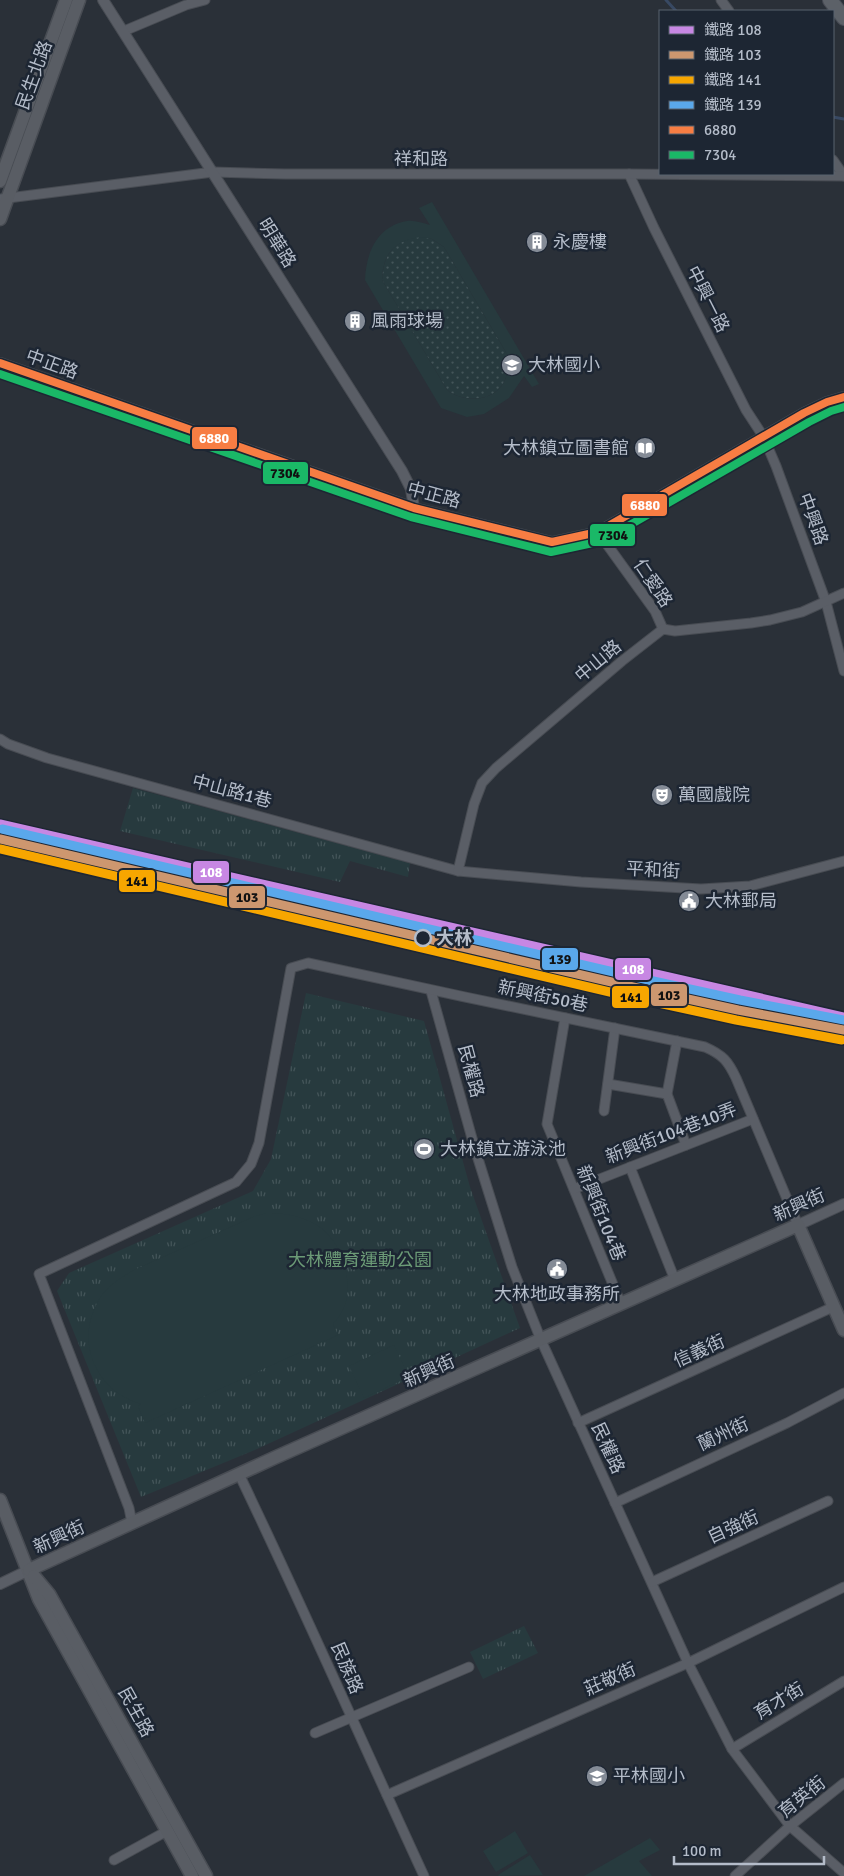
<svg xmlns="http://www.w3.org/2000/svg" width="844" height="1876" font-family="Signika,'Noto Sans TC',sans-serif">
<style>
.grass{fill:url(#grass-dots)}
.park{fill:url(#park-tufts)}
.garden{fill:#273a3e;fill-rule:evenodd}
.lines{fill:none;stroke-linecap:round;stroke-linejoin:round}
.stream{stroke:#384963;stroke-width:3}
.minor-casing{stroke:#484c53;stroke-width:11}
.tertiary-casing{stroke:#484c53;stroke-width:12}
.secondary-casing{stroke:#484c53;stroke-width:15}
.primary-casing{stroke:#484c55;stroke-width:16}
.minor{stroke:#5a5e66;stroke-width:9}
.tertiary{stroke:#5a5e66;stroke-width:10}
.secondary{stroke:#595d64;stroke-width:12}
.primary{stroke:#5c6168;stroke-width:14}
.bus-1-casing{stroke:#1d2633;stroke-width:11}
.bus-2-casing{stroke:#1d2633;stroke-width:11}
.bus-1{stroke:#f77d43;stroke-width:8}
.bus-2{stroke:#1ab867;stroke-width:8}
.rail-1-casing{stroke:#1d2633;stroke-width:12}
.rail-2-casing{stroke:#1d2633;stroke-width:12}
.rail-3-casing{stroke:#1d2633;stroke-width:12}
.rail-4-casing{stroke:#1d2633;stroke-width:12}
.rail-1{stroke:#c787e3;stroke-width:9}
.rail-2{stroke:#cd976f;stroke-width:9}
.rail-3{stroke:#f7a600;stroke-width:9}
.rail-4{stroke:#5aa8eb;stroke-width:9}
.stop-dot{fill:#1d2633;stroke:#b4bcc9;stroke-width:2.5}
.labels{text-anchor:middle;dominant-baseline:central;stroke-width:5;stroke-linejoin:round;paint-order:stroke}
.street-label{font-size:18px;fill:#b4bcc9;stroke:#1d2633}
.poi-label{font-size:18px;fill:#b4bcc9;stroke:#1d2633;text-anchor:start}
.stop-label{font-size:18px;font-weight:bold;fill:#b4bcc9;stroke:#1d2633;text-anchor:start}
.park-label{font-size:18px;fill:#6b9a76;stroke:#1d2633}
.line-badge{stroke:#1d2633;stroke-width:2}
.badge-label{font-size:14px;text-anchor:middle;font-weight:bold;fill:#fff}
.pale-badge-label{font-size:14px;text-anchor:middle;font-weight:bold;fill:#111}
</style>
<defs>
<pattern id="grass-dots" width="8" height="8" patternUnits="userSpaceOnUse" patternTransform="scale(1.25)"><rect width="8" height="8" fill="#273a3e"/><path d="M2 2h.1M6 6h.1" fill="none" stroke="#445559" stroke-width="1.8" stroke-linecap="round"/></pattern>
<pattern id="park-tufts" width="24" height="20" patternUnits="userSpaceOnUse" patternTransform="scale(1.25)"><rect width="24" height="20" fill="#273a3e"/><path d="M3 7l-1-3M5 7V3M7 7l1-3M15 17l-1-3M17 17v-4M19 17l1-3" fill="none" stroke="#445559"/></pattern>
</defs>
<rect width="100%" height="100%" fill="#2a3038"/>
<!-- grass -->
<path class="grass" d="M421,236l11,3 12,8 63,107c1,8 1,15 -1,23 -8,25 -41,27 -59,13l-65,-110c1,-26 12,-40 39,-44z"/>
<!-- park -->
<g class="park">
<polygon points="133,788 410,863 408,877 350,861 340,882 120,831"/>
<polygon points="306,993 424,1021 470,1187 520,1328 257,1449 141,1497 57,1291 69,1273 253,1191 271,1159"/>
<polygon points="524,1626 538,1653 483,1679 470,1652"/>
</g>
<!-- garden -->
<g class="garden">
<path d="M432,202l107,182 -7,3 -8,-11 -15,22 -25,16 -17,3 -26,-9 -76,-128c1,-27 12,-54 42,-59 8,-1 15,2 23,4l-11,-17zM421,237l11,2 12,8 63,107c1,8 1,15 -1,23 -8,25 -41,27 -59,13l-65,-110c1,-26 12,-40 39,-43z"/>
<path d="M266,1213c16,0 31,2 45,9 28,13 41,50 35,79 -2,9 -7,16 -13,23l5,11 -193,88 -7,-17 3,-2c-48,-14 -68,-67 -39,-109 8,-11 22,-19 34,-26l117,-52z"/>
<polygon points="394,1345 409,1377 364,1398 349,1366"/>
<polygon points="515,1831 528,1853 496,1872 483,1851"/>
<polygon points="650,1838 660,1850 639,1861 652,1876 584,1876"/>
<polygon points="530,1855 543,1875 499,1876 498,1875"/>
</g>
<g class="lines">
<!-- stream -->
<g class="stream">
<polyline points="666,0 676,11"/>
<polyline points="833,117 844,119"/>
</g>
<!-- minor casing -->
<g class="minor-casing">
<g id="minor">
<polyline points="721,0 729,11"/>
<polyline points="124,31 186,5 205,0"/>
<polyline points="833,160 844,176"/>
<polyline points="629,174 654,228 746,410 763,436 776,466 826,602 844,671"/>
<polyline points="0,199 213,172 285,174 629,174 844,176"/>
<polyline points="598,532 655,611 663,629"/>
<polyline points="0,739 8,744 47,758 458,871 581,882 701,889 750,886 844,861"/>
<polyline points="458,871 474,804 482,783 496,768 622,661 663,629 675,631 751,623 770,620 802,612 844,593"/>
<polyline points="431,991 475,1149 512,1267 541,1340 688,1663 732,1749 790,1826 844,1873"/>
<polyline points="565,1018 547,1124 621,1304"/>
<polyline points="677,1041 667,1094 686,1145"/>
<polyline points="608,1084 667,1094"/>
<polyline points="604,1111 615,1028"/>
<polyline points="630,1167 675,1280"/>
<polyline points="574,1189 753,1119"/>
<polyline points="578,1423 833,1307"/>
<path d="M239,1474c64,133 123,268 185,402"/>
<polyline points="615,1503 787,1423 844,1393"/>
<path d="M132,1523l-3,-15 -90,-234 197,-92 15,-18 8,-21 32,-175 17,-5c132,29 265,57 397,84 18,8 23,14 31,31l62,147"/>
<polyline points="652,1582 828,1501"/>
<polyline points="315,1733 469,1667"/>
<polyline points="732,1749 844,1681"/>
<polyline points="387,1795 688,1663 844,1587"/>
<polyline points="114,1860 167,1831"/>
<polyline points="735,1876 790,1826 844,1783"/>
</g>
</g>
<!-- tertiary casing -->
<g class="tertiary-casing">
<g id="tertiary">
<polyline points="103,0 402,471 411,489 414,508"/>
<polyline points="0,363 414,508 552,542 598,532 804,413 827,402 844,397"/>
<polyline points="798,1225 844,1204"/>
<polyline points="0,1584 29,1570"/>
</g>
</g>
<!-- secondary casing -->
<g class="secondary-casing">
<g id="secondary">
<polyline points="0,181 66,0"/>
<polyline points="0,219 79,0"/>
<polyline points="0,1500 39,1599 192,1876"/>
<polyline points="29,1570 274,1458 798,1225 844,1330"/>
<polyline points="34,1576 49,1594 206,1876"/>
</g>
</g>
<!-- primary casing -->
<g class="primary-casing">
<polyline id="primary" points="830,0 844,18"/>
</g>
<!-- minor -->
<use href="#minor" class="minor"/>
<!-- tertiary -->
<use href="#tertiary" class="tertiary"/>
<!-- secondary -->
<use href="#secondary" class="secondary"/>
<!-- primary -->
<use href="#primary" class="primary"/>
<!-- bus-1 casing -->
<g class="bus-1-casing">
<polyline id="bus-1" points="0,363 414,508 552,542 598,532 804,413 827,402 844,397"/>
</g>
<!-- bus-2 casing -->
<g class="bus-2-casing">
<polyline id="bus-2" points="0,374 411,517 551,552 602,541 809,422 831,411 844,407"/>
</g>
<!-- bus-1 -->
<use href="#bus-1" class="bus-1"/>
<!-- bus-2 -->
<use href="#bus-2" class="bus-2"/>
<!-- rail-1 casing -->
<g class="rail-1-casing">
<polyline id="rail-1" points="0,824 844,1017"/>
</g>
<!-- rail-2 casing -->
<g class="rail-2-casing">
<polyline id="rail-2" points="0,839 633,987 738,1010 844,1030"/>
</g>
<!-- rail-3 casing -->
<g class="rail-3-casing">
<polyline id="rail-3" points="0,849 631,997 736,1020 842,1040"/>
</g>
<!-- rail-4 casing -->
<g class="rail-4-casing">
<polyline id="rail-4" points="2,829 635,977 740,1000 844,1020"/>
</g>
<!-- rail-1 -->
<use href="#rail-1" class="rail-1"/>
<!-- rail-2 -->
<use href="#rail-2" class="rail-2"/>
<!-- rail-3 -->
<use href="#rail-3" class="rail-3"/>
<!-- rail-4 -->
<use href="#rail-4" class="rail-4"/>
</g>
<!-- icons -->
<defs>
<g id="building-disc" transform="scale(1.125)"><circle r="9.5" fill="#848b96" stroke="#1d2633"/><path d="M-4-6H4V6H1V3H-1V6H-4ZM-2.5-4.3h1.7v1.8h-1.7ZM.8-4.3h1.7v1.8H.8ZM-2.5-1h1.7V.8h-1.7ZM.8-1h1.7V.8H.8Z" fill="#fff"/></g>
<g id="school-disc" transform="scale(1.125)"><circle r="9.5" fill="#848b96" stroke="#1d2633"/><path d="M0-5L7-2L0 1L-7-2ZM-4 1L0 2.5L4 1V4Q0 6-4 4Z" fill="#fff"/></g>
<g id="library-disc" transform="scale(1.125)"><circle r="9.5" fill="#848b96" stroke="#1d2633"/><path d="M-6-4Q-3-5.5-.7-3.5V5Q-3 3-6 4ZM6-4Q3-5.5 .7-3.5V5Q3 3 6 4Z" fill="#fff"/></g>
<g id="theatre-disc" transform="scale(1.125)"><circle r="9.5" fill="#848b96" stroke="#1d2633"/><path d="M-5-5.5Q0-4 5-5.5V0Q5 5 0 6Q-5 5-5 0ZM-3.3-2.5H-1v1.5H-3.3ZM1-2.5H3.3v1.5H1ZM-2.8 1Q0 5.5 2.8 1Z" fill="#fff"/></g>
<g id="civic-disc" transform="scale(1.125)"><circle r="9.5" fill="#848b96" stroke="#1d2633"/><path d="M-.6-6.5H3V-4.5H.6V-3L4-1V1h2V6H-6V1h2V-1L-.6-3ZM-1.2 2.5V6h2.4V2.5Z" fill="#fff"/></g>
<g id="stadium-disc" transform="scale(1.125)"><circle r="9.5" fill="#848b96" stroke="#1d2633"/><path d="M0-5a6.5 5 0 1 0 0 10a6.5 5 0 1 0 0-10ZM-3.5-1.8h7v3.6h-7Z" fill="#fff"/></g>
</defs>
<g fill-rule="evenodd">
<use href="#building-disc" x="537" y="242"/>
<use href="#building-disc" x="355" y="321"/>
<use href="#school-disc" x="512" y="365"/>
<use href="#library-disc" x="645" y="448"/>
<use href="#theatre-disc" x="662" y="795"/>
<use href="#civic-disc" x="689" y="901"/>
<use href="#stadium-disc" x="424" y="1149"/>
<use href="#civic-disc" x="557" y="1269"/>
<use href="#school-disc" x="597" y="1776"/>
</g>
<!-- markers -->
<circle class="stop-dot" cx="423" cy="938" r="8"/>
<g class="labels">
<!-- street labels -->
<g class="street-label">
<text transform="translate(34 75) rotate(-70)">民生北路</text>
<text x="421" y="159">祥和路</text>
<text transform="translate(277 243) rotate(58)">明華路</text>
<text transform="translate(708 299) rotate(63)">中興一路</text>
<text transform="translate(52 364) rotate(20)">中正路</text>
<text transform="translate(434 495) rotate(15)">中正路</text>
<text transform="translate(813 519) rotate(70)">中興路</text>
<text transform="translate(653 583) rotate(56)">仁愛路</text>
<text transform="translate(598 661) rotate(-40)">中山路</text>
<text transform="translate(232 791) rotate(15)">中山路1巷</text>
<text transform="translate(653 870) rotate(3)">平和街</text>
<text transform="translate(543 996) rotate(12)">新興街50巷</text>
<text transform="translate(471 1071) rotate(75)">民權路</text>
<text transform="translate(671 1133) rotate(-21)">新興街104巷10弄</text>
<text transform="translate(799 1205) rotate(-24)">新興街</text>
<text transform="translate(601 1213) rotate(68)">新興街104巷</text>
<text transform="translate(699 1351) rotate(-24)">信義街</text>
<text transform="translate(429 1371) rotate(-24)">新興街</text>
<text transform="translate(723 1434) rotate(-25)">蘭州街</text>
<text transform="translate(608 1448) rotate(65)">民權路</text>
<text transform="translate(733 1527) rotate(-25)">自強街</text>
<text transform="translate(59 1537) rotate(-25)">新興街</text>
<text transform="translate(347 1668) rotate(67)">民族路</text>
<text transform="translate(610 1679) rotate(-24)">莊敬街</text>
<text transform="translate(779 1701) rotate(-31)">育才街</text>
<text transform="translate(136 1712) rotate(61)">民生路</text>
<text transform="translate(802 1797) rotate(-39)">育英街</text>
</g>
<!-- poi labels -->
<g class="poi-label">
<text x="553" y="242">永慶樓</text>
<text x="371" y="321">風雨球場</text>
<text x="528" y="365">大林國小</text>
<text x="629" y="448" text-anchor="end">大林鎮立圖書館</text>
<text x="678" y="795">萬國戲院</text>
<text x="705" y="901">大林郵局</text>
<text x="440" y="1149">大林鎮立游泳池</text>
<text x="557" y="1294" text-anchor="middle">大林地政事務所</text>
<text x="613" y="1776">平林國小</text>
</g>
<!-- stop labels -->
<g class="stop-label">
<text x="436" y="938">大林</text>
</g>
<!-- park labels -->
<g class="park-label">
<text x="360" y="1260">大林體育運動公園</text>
</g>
</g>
<g class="line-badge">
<rect x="191" y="426" width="47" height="24" rx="5" fill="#f77d43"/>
<rect x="262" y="461" width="47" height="24" rx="5" fill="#1ab867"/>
<rect x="621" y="493" width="47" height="24" rx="5" fill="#f77d43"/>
<rect x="589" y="523" width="47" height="24" rx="5" fill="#1ab867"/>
<rect x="192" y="860" width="38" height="24" rx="5" fill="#c787e3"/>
<rect x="118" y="869" width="38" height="24" rx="5" fill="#f7a600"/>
<rect x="228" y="885" width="38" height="24" rx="5" fill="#cd976f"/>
<rect x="541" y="947" width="38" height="24" rx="5" fill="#5aa8eb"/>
<rect x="614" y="957" width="38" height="24" rx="5" fill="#c787e3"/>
<rect x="650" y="983" width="38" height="24" rx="5" fill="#cd976f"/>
<rect x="611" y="985" width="39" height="24" rx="5" fill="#f7a600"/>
</g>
<g class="badge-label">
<text x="214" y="443">6880</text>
<text x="645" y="510">6880</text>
<text x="211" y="877">108</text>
<text x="633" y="974">108</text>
</g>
<g class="pale-badge-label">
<text x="285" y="478">7304</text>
<text x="613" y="540">7304</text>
<text x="137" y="886">141</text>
<text x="247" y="902">103</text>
<text x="560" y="964">139</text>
<text x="669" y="1000">103</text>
<text x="631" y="1002">141</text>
</g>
<!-- legend -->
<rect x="659" y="10" width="175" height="165" fill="#1d2633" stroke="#59626f"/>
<rect x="669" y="26" width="25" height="8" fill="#c787e3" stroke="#59626f"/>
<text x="704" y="35" font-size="15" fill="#b4bcc9">鐵路 108</text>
<rect x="669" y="51" width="25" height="8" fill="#cd976f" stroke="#59626f"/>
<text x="704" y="60" font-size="15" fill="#b4bcc9">鐵路 103</text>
<rect x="669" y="76" width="25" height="8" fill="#f7a600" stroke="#59626f"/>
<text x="704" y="85" font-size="15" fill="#b4bcc9">鐵路 141</text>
<rect x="669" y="101" width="25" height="8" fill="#5aa8eb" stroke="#59626f"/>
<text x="704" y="110" font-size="15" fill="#b4bcc9">鐵路 139</text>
<rect x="669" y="126" width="25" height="8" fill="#f77d43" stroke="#59626f"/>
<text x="704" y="135" font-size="15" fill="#b4bcc9">6880</text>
<rect x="669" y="151" width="25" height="8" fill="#1ab867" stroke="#59626f"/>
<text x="704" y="160" font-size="15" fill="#b4bcc9">7304</text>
<!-- scale -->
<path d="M674 1856v8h150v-8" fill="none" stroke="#b4bcc9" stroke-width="2.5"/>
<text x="682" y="1856" font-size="15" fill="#b4bcc9" stroke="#1d2633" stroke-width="4" paint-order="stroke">100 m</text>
</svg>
